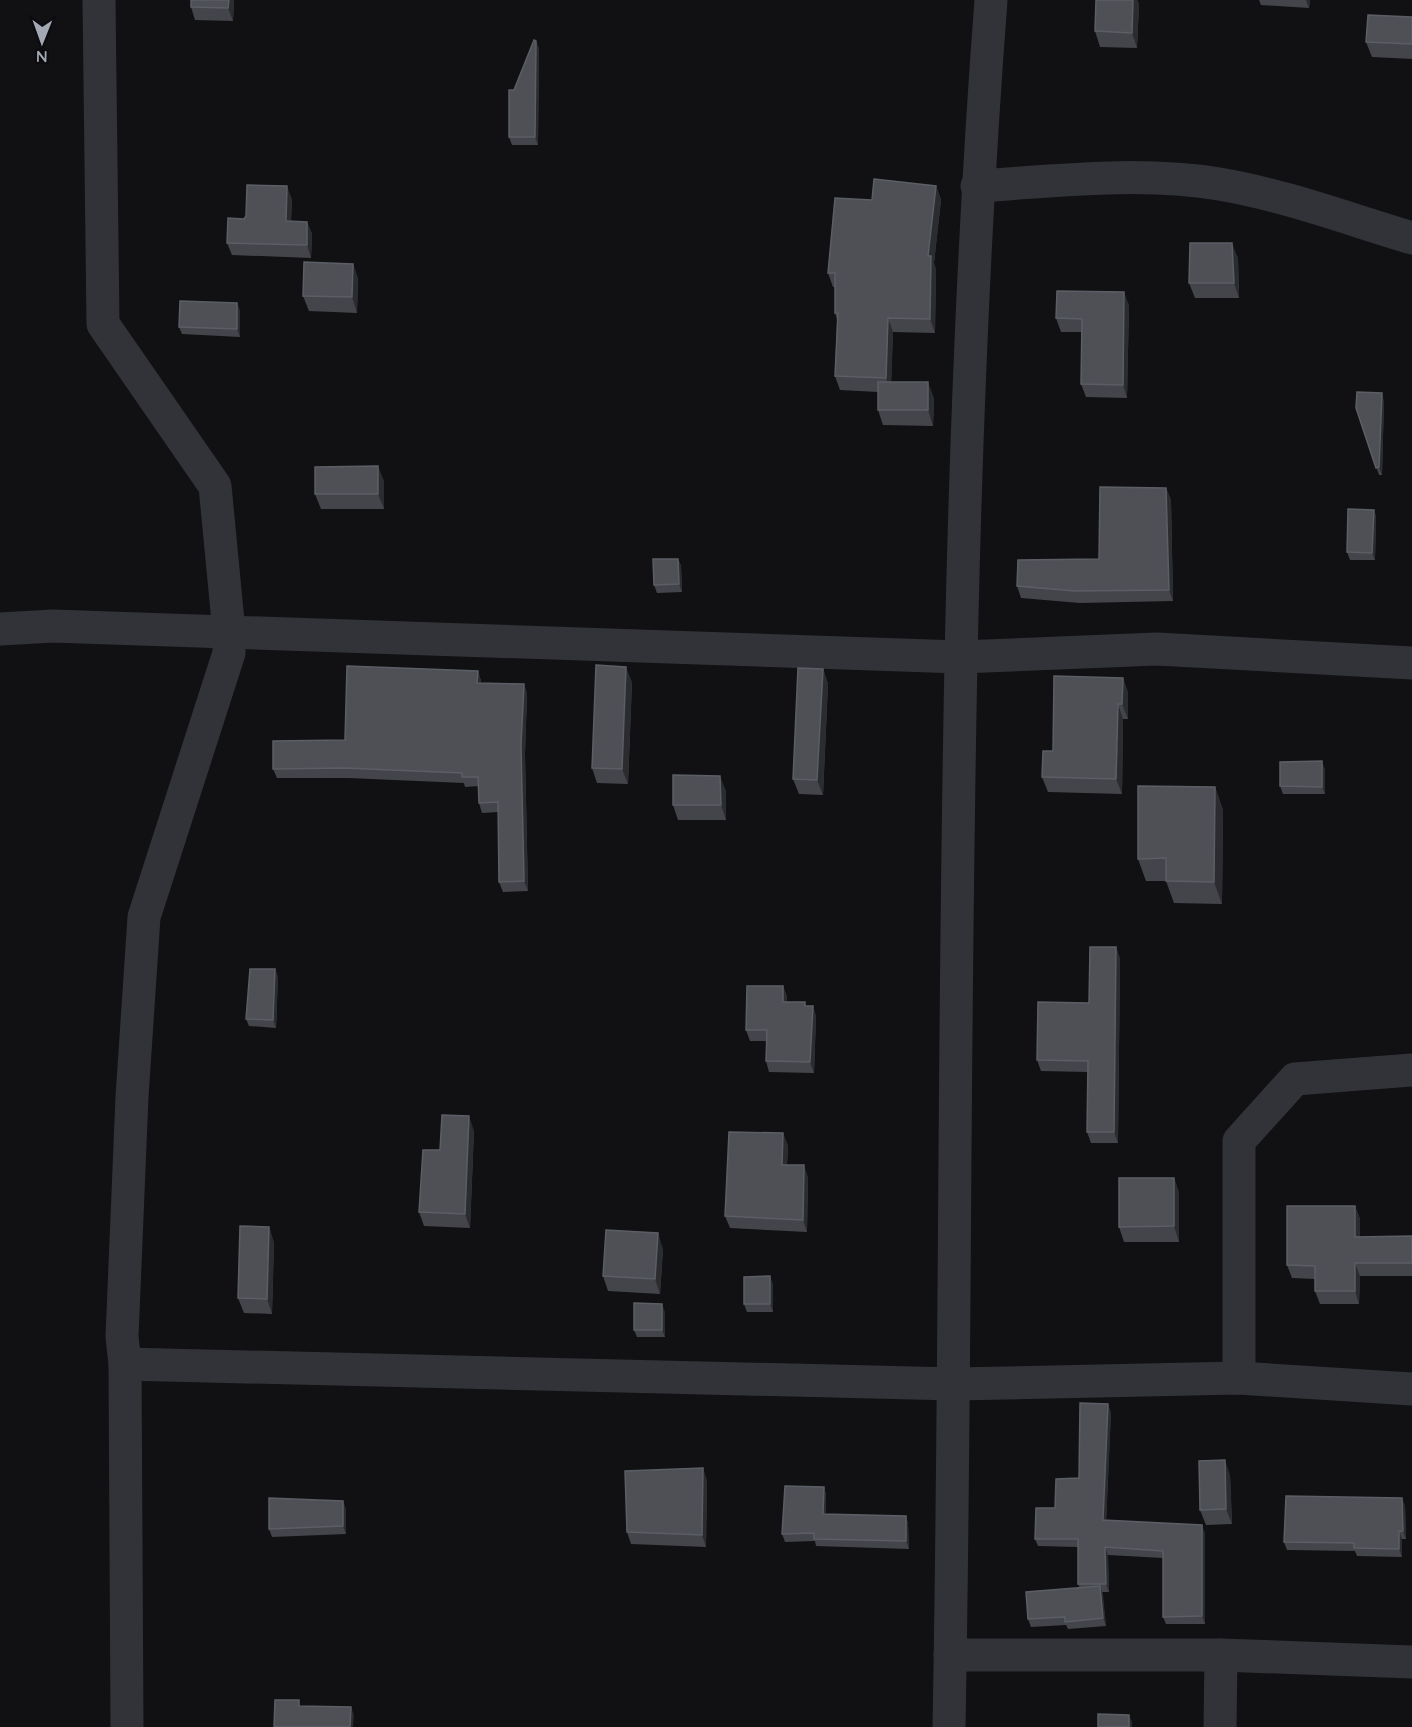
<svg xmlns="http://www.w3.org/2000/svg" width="1412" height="1727" font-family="Quicksand,sans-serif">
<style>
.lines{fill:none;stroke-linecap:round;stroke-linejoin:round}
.street{stroke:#323338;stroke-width:33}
.wall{fill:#44454b}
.shaded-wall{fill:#2b2c30}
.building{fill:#4e5056;stroke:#5b5e65;stroke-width:1.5}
</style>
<rect width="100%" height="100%" fill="#111113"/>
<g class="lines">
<!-- street -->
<g class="street">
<polyline points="99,0 103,324 215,486 229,632 229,653 144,917 132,1097 122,1337 125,1364 127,1727"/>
<path d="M977,186c79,-5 163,-15 242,-2 66,11 129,35 193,54"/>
<polyline points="0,629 53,626 960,657 1157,649 1412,663"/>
<polyline points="125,1364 955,1384 1239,1378 1412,1389"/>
<polyline points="1239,1378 1239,1141 1295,1079 1412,1070"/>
<polyline points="950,1655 1221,1655 1412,1662"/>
<path d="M949,1727c11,-576 -2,-1153 42,-1727"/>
<polyline points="1220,1727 1221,1655"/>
</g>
</g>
<!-- wall -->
<g class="wall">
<polygon points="234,0 233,21 195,20 191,7"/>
<polygon points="1096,0 1137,0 1139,4 1137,48 1100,47 1095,31"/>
<polygon points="1259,0 1310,0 1309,8 1261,5"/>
<polygon points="1412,17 1412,59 1372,57 1366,42"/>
<polygon points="539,48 538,145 512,145 509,137 514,90"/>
<polygon points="936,186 941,200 934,263 936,270 935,333 893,332 891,382 934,398 933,426 883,425 878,410 878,392 840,390 835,376 837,320 835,313 835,287 833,287 828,273 872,200"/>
<polygon points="292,199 291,221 307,222 312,234 311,258 232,255 227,243 244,219"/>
<polygon points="1238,258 1239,298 1195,298 1189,283"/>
<polygon points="353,264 358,279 357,313 309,311 303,296"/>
<polygon points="237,303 240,311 240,337 182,334 179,327"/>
<polygon points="1129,305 1127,398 1086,397 1081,384 1082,332 1061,332 1056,318"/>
<polygon points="1384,401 1382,475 1379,475 1356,408"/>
<polygon points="384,481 384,509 321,509 315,494"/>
<polygon points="1166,488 1171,500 1173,601 1080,603 1021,598 1017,586 1099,559"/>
<polygon points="1374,510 1376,517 1375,560 1350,560 1347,552"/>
<polygon points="678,559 681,566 682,592 657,593 654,585"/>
<polygon points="823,669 828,684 823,795 799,794 793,779"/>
<polygon points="478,671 481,681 481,683 524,684 527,694 525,754 528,891 503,892 499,882 498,812 482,813 479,803 479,786 465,787 464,783 348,778 277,778 273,769 345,740"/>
<polygon points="1123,678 1128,693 1128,719 1123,719 1122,794 1048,792 1042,777"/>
<polygon points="632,682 628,784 597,783 592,768"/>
<polygon points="1325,769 1325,794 1283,794 1280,786"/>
<polygon points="1215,787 1223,810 1222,904 1174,903 1166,881 1146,881 1138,859"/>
<polygon points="726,791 726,820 678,820 673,805"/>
<polygon points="1116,947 1120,959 1118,1143 1091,1143 1087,1132 1088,1072 1041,1071 1037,1060 1089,1003"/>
<polygon points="275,969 278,977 276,1028 249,1026 246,1019"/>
<polygon points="783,986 787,997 787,1002 806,1006 813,1006 816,1017 814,1073 769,1072 766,1061 766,1041 750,1041 746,1030"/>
<polygon points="474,1131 470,1228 424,1226 419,1212"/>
<polygon points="788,1145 787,1165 808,1177 807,1232 730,1228 725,1216"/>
<polygon points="1174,1178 1179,1193 1179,1242 1124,1242 1119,1227"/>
<polygon points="1355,1206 1360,1219 1360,1237 1412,1236 1412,1276 1360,1276 1359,1304 1320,1304 1315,1291 1315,1279 1292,1278 1287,1265"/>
<polygon points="269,1227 274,1243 272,1314 244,1313 238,1298"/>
<polygon points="663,1249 660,1294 608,1291 603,1276"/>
<polygon points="773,1284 773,1312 747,1312 744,1304"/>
<polygon points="665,1312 665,1337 637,1337 634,1330"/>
<polygon points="1111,1412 1106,1520 1205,1533 1205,1624 1166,1624 1163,1617 1163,1558 1108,1555 1109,1592 1102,1592 1106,1626 1068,1629 1066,1625 1031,1627 1028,1619 1080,1588 1078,1584 1078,1547 1038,1546 1035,1539 1055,1508 1079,1478"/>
<polygon points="1230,1475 1232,1524 1206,1525 1200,1510"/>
<polygon points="707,1480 706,1547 631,1544 627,1532"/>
<polygon points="824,1487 826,1495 826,1514 906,1516 908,1524 909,1549 816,1546 815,1541 785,1542 782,1534"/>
<polygon points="1405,1505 1406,1539 1402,1539 1402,1557 1357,1556 1355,1551 1287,1550 1284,1542"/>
<polygon points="346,1509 346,1534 272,1537 269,1529"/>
</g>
<!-- shaded-wall -->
<g class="shaded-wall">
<polygon points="229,0 234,0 233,21 228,8"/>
<polygon points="1133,0 1137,0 1139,4 1137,48 1132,33"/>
<polygon points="1306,0 1310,0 1309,8"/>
<polygon points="536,41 539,48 538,145 535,137"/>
<polygon points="287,186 292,199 290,233 286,221"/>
<polygon points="936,186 941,200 934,263 936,270 935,333 930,319 928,256"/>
<polygon points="307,222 312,234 311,258 307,245"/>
<polygon points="1232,243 1238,258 1239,298 1234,283"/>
<polygon points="353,264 358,279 357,313 352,297"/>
<polygon points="1124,292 1129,305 1127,398 1123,385"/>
<polygon points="237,303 240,311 240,337 237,329"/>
<polygon points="888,318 893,332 891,392 886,378"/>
<polygon points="928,382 934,398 933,426 928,410"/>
<polygon points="1382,393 1384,401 1382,475 1379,467"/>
<polygon points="378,466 384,481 384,509 378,494"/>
<polygon points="1166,488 1171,500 1173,601 1169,590"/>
<polygon points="1374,510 1376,517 1375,560 1372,553"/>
<polygon points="678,559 681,566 682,592 679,584"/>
<polygon points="626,667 632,682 628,784 622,769"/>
<polygon points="823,669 828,684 823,795 817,780"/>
<polygon points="478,671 481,681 480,693 477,683"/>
<polygon points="1123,678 1128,693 1128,719 1122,704"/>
<polygon points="524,684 527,694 525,754 528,891 524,881 521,745"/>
<polygon points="1118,704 1123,719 1122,794 1116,779"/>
<polygon points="1322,761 1325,769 1325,794 1322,787"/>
<polygon points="720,776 726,791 726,820 721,805"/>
<polygon points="1215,787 1223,810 1222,904 1214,882"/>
<polygon points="1116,947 1120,959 1118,1143 1114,1132"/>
<polygon points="275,969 278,977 276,1028 273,1020"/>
<polygon points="783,986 787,997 787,1013 783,1002"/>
<polygon points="813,1006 816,1017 814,1073 810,1062"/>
<polygon points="469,1116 474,1131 470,1228 465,1214"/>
<polygon points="783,1133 788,1145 786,1177 782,1165"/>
<polygon points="804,1165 808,1177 807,1232 803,1220"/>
<polygon points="1174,1178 1179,1193 1179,1242 1174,1226"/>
<polygon points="1355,1206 1360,1219 1360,1250 1355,1237"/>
<polygon points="269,1227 274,1243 272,1314 267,1299"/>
<polygon points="658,1233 663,1249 660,1294 655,1279"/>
<polygon points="1355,1263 1360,1276 1359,1304 1355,1291"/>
<polygon points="770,1276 773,1284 773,1312 770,1304"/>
<polygon points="662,1304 665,1312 665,1337 662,1330"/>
<polygon points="1108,1404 1111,1412 1106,1528 1103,1520"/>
<polygon points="1225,1460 1230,1475 1232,1524 1226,1509"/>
<polygon points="703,1468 707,1480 706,1547 702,1535"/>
<polygon points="824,1487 826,1495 826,1521 823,1514"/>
<polygon points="1402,1498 1405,1505 1406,1539 1403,1531"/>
<polygon points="343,1501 346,1509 346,1534 343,1526"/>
<polygon points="906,1516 908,1524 909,1549 906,1541"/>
<polygon points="1202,1525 1205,1533 1205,1624 1202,1616"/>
<polygon points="1399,1531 1402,1539 1402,1557 1399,1549"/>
<polygon points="1105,1547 1108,1555 1109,1592 1106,1584"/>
<polygon points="1100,1586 1103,1594 1106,1626 1103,1618"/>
<polygon points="351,1707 354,1715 353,1727 350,1727"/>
<polygon points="1129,1715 1132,1722 1132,1727 1129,1727"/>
</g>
<!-- building -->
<g class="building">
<polygon points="191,0 229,0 228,8 191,7"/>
<polygon points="1096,0 1133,0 1132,33 1095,31"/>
<polygon points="1368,15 1412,17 1412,44 1366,42"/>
<polygon points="534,40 536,41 535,137 509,137 509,90 514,90"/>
<polygon points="874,179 936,186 928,256 931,256 930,319 888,318 886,378 835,376 838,313 835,313 835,273 828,273 835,198 872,200"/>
<polygon points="247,185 287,186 286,221 307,222 307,245 227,243 228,218 244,219 246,216"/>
<polygon points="1190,243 1232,243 1234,283 1189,283"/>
<polygon points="304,262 353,264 352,297 303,296"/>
<polygon points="1057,291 1124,292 1123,385 1081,384 1082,319 1056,318"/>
<polygon points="180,301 237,303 237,329 179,327"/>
<rect x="878" y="382" width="50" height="28"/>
<polygon points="1357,392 1382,393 1379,467 1376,468 1356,408"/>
<polygon points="378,466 378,494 315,494 315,467"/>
<polygon points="1100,487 1166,488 1169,590 1075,591 1017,586 1018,560 1099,559"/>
<polygon points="1348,509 1374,510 1372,553 1347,552"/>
<polygon points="653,559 678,559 679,584 654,585"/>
<polygon points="596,665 626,667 622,769 592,768"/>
<polygon points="347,666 478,671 477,683 524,684 521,745 524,881 499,882 498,802 479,803 478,777 462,777 462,773 344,768 273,769 273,741 345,740"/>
<polygon points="798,668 823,669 817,780 793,779"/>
<polygon points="1054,676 1123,678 1122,704 1118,704 1116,779 1042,777 1043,751 1053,751"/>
<polygon points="1322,761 1322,787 1280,786 1280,762"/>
<polygon points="673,775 720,776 721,805 673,805"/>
<polygon points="1138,786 1215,787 1214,882 1166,881 1166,858 1138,859"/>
<polygon points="1090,947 1116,947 1114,1132 1087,1132 1088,1061 1037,1060 1038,1002 1089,1003"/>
<polygon points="250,969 275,969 273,1020 246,1019"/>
<polygon points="747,986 783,986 783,1002 805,1002 805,1006 813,1006 810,1062 766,1061 767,1030 746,1030"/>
<polygon points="442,1115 469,1116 465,1214 419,1212 423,1150 440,1150"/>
<polygon points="729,1132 783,1133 782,1165 804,1165 803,1220 725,1216"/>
<polygon points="1119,1178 1174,1178 1174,1226 1119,1227"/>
<polygon points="1287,1206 1355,1206 1355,1237 1412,1236 1412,1263 1355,1263 1355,1291 1315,1291 1315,1266 1287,1265"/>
<polygon points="240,1226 269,1227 267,1299 238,1298"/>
<polygon points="606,1230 658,1233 655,1279 603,1276"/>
<polygon points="770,1276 770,1304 744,1304 744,1277"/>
<polygon points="634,1303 662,1304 662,1330 634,1330"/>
<polygon points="1080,1403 1108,1404 1103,1520 1202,1525 1202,1616 1163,1617 1163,1551 1105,1547 1106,1584 1078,1584 1078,1539 1035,1539 1036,1508 1055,1508 1056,1479 1079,1478"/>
<polygon points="1225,1460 1226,1509 1200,1510 1199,1461"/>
<polygon points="703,1468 702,1535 627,1532 625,1471"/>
<polygon points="785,1486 824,1487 823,1514 906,1516 906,1541 814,1539 814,1533 782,1534"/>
<polygon points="1286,1496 1402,1498 1403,1531 1399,1531 1399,1549 1354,1548 1354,1543 1284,1542"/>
<polygon points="269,1498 343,1501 343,1526 269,1529"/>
<polygon points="1100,1586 1103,1618 1065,1622 1065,1617 1028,1619 1026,1592"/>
<polygon points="275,1700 299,1700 299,1706 351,1707 350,1727 274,1727"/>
<polygon points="1098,1714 1129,1715 1129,1727 1098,1727"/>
</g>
<!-- north arrow -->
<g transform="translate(42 42) rotate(181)" stroke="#0c0c0e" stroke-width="4.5" paint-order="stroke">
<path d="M0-4.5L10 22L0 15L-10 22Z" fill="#a2a8b4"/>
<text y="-9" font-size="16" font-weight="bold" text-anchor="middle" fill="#a2a8b4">N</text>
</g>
</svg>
